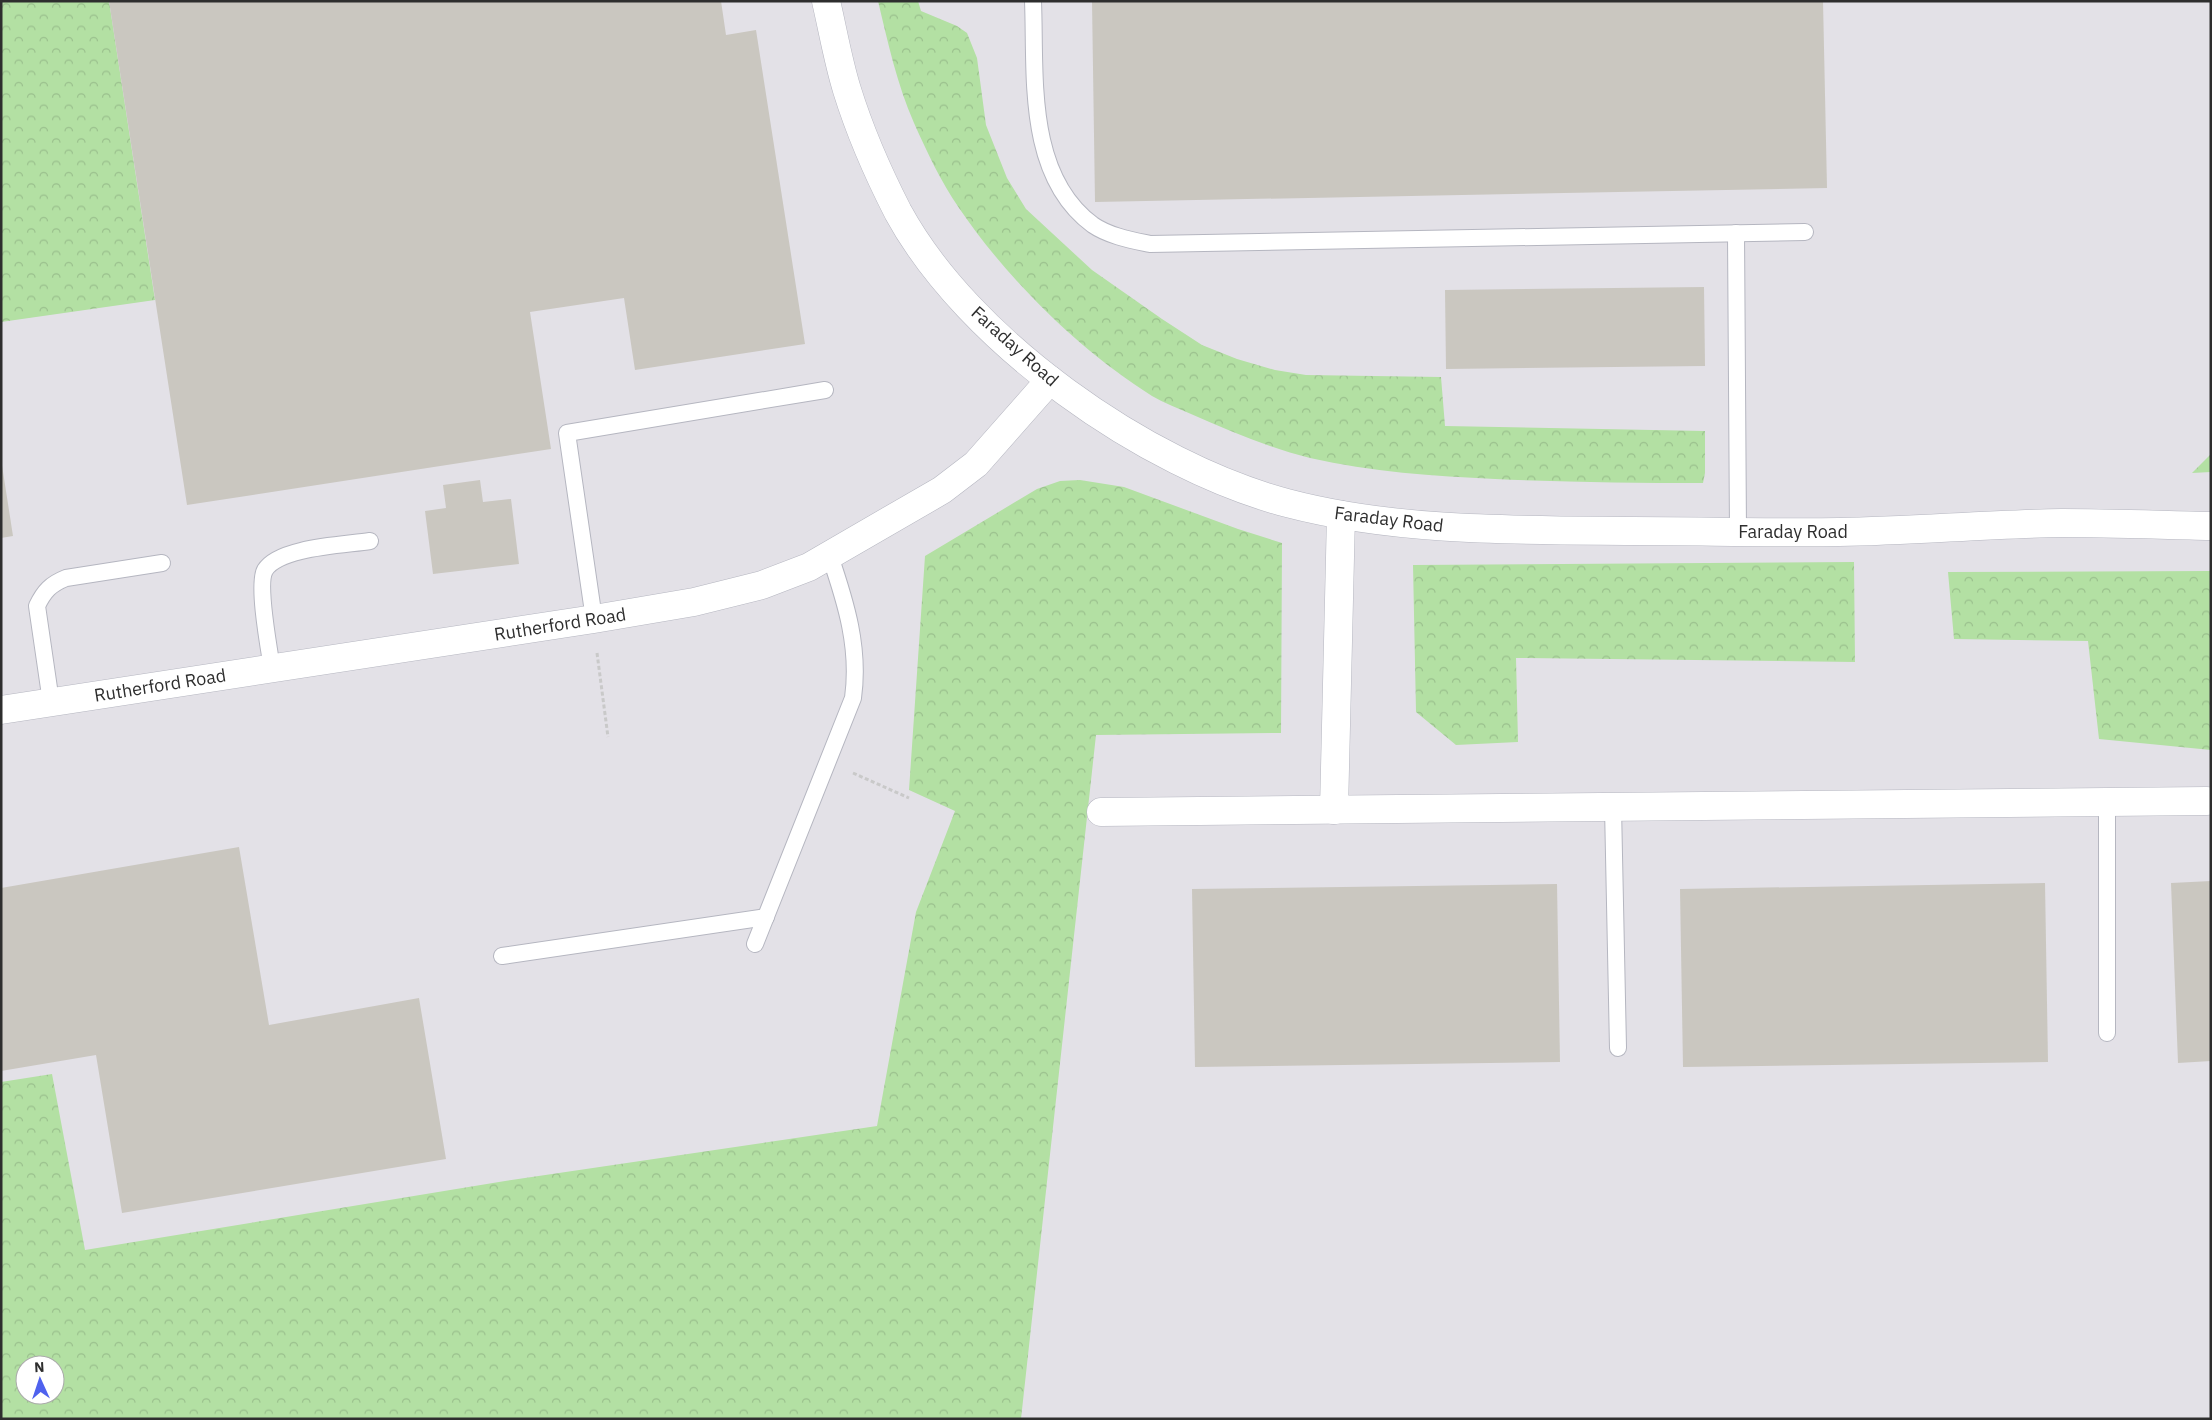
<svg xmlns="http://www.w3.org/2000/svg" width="2212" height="1420" font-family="'IBM Plex Sans',sans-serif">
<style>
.industrial{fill:#e3e1e7;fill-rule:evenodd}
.forest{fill:url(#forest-crowns);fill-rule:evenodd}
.building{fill:#cac7c0}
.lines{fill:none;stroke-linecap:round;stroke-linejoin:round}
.lane-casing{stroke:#b5b6c0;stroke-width:18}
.street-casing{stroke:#b5b6c0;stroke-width:29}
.path{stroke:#c9c9c9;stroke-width:3;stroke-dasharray:4 2.5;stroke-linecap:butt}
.lane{stroke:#fff;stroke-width:16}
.street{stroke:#fff;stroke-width:28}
.labels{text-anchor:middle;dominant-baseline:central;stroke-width:5;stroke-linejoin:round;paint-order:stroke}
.street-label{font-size:18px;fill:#2e2e2e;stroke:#fff}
</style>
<defs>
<pattern id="forest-crowns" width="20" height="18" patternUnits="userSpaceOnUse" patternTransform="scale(1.25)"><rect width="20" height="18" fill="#b3e0a3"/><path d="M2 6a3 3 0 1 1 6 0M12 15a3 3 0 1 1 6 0" fill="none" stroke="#9ac08d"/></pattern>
</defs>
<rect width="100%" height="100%" fill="#eee9e2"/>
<!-- industrial -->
<path class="industrial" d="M1,1h2210v1418h-2210zM25,1365h30v30h-30z"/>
<!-- forest -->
<g class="forest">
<polygon points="1,1 109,1 155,300 1,322"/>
<path d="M878,1h40l3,10 36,15 10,7 10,25 9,67 21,53 19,31 66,61 70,49 40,26 35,14 38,11 31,5 135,2 4,49 260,5v42l-2,10c-70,0 -139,-1 -208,-4 -61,-3 -124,-7 -185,-21 -41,-10 -80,-27 -119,-44 -13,-6 -27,-11 -39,-18 -73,-46 -144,-116 -193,-188 -18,-26 -32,-56 -45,-85 -17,-39 -26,-80 -36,-122z"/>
<polygon points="2211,454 2211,472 2192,473"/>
<path d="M1080,480l44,7 114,42 44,14 -1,190 -185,2 -75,684h-1020v-337l51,-8 33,176 420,-69 372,-55 39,-214 39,-101 -46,-21 16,-234 112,-67 23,-8zM25,1365h30v30h-30z"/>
<polygon points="1854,562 1855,662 1516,658 1518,742 1456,745 1416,712 1413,565"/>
<polygon points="2211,571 2211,750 2099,739 2088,641 1954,639 1948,572"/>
</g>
<!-- building -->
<g class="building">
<polygon points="109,1 721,1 726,35 756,30 805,344 635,370 624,298 530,312 551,449 187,505"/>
<polygon points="1092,1 1823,1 1827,188 1095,202"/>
<polygon points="1704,287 1705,366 1446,369 1445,290"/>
<polygon points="1,459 13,536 1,538"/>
<polygon points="480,480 483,502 511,499 519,564 433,574 425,511 446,508 443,485"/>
<polygon points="239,847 269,1025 419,998 446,1159 122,1213 96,1055 1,1071 1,888"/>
<polygon points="2211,881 2211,1061 2178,1063 2171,883"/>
<polygon points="2045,883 2048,1062 1683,1067 1680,889"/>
<polygon points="1557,884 1560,1062 1195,1067 1192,889"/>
</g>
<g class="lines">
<!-- lane casing -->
<g class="lane-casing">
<g id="lane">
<path d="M1033,1c3,73 -8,174 60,224 16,11 38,15 57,19l655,-12"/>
<polyline points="1736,233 1738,532"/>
<polyline points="594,619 567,433 825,390"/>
<path d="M272,668c-3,-19 -15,-84 -7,-98 14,-23 80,-25 105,-29"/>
<path d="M51,702l-14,-96c7,-15 14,-22 29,-28l96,-15"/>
<polyline points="1613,807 1618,1048"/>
<path d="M755,944l98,-246c7,-50 -7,-95 -23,-142"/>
<polyline points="502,956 766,917"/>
<polyline points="2107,1033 2107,802"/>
</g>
</g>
<!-- street casing -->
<g class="street-casing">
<g id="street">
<path d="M826,1c7,30 12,60 21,89 13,42 31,83 51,122 70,129 248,254 389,291 110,29 231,27 345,28 69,0 138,2 207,1 74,-1 148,-8 223,-9 49,0 99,2 149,3"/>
<polyline points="1,710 594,619 694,602 762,585 809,567 942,490 976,464 1050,380"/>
<polyline points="1334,810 1341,515"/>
<polyline points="1101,812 2207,801"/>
</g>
</g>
<!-- path -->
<g class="path">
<polyline points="597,653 608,737"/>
<polyline points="853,773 909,798"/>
</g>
<!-- lane -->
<use href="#lane" class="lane"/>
<!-- street -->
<use href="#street" class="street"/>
</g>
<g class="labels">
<!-- street labels -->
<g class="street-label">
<text transform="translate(1015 346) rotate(42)">Faraday Road</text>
<text transform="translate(1389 519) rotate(7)">Faraday Road</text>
<text x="1793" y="531">Faraday Road</text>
<text transform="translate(560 624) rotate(-9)">Rutherford Road</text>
<text transform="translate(160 685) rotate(-9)">Rutherford Road</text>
</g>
</g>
<!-- border -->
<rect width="2212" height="1420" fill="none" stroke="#2e2e2e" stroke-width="5"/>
<!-- north arrow -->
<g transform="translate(40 1380) rotate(357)"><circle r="24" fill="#ffffff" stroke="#ababab"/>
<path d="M0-4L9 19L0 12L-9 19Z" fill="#4f62ee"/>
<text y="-8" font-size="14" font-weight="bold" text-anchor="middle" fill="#2e2e2e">N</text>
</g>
</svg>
